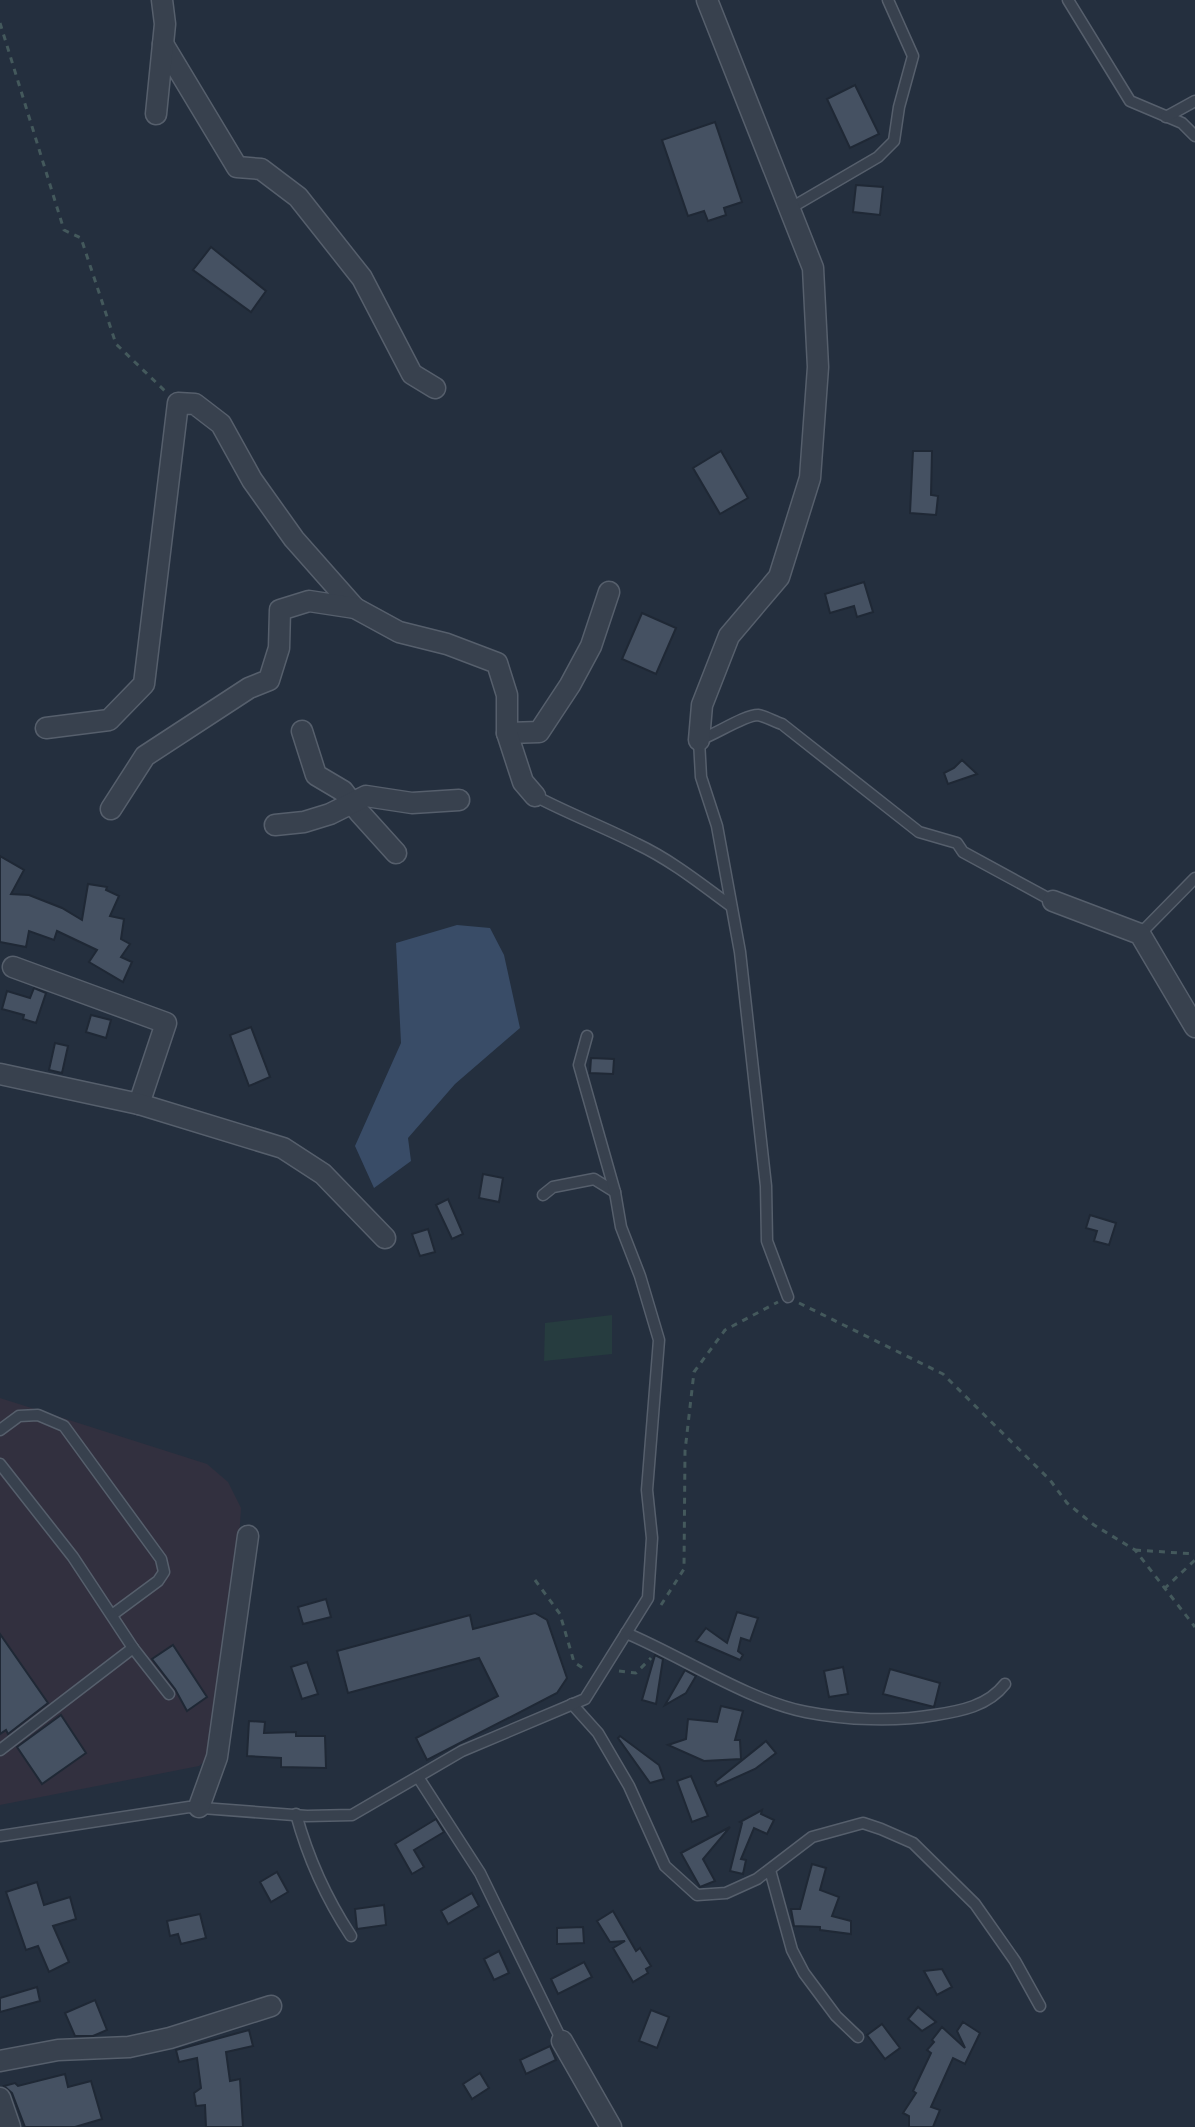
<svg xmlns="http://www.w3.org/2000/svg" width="1195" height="2127" font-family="Barlow,sans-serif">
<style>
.medical{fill:#32303f}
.green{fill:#263c3f}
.water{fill:#394c67}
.building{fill:#455162;stroke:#1f2835;stroke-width:2}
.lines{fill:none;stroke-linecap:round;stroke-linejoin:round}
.service-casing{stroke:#565f6c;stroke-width:13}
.minor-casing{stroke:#565f6c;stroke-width:23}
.path{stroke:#44595c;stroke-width:3;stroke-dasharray:6 6;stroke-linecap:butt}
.service{stroke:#38414e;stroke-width:10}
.minor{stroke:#38414e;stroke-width:20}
</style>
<rect width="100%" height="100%" fill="#242f3e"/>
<!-- medical -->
<polygon class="medical" points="0,1398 207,1464 228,1482 241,1508 239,1541 208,1758 199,1766 0,1805"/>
<!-- green -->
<polygon class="green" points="612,1315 612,1354 544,1361 545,1323"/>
<!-- water -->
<polygon class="water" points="457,925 490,928 504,955 520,1028 455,1084 408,1138 411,1161 374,1188 355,1146 401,1043 396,943"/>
<!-- building -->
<g class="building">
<polygon points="855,85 879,134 850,148 827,99"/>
<polygon points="715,122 742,202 724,208 726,215 708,221 704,211 688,216 662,140"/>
<polygon points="856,185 883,187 880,215 853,212"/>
<polygon points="211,247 266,291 251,312 193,270"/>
<polygon points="721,451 748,498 720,514 693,468"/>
<polygon points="913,451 932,451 931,495 938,496 936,515 910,513"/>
<polygon points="864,582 873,612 857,617 854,606 830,613 825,594"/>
<polygon points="642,613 676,628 656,674 622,659"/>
<polygon points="962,760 977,774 948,784 944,773 954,768"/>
<polygon points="0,856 24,870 11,894 29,895 62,908 82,920 88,884 107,887 106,890 119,896 110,916 124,919 121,939 130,944 121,957 132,962 123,982 89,962 97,950 57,931 54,940 29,931 26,947 0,942"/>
<polygon points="34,988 46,993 36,1023 23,1019 24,1015 2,1009 7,991 30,998"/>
<polygon points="91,1015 111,1020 106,1038 86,1032"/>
<polygon points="251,1027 270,1077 249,1086 230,1035"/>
<polygon points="55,1043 68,1046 62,1073 49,1070"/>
<polygon points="591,1058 614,1059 613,1074 590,1073"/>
<polygon points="483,1174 503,1178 499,1202 479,1198"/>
<polygon points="448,1199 463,1234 452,1239 436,1205"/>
<polygon points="1090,1215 1116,1223 1109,1245 1094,1241 1097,1231 1086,1228"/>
<polygon points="428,1229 435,1252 420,1256 412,1234"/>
<polygon points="326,1599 331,1617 303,1624 298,1607"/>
<polygon points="737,1612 758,1618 750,1641 741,1638 738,1651 743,1655 740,1660 696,1641 706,1628 727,1643"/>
<polygon points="535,1613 547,1620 567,1678 557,1693 427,1760 416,1738 498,1696 479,1658 348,1693 337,1651 470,1615 473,1629"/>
<polygon points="0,1634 48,1703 8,1734 6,1730 0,1734"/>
<polygon points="173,1645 207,1697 187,1711 175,1689 152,1659"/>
<polygon points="655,1655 663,1659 656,1704 642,1700"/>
<polygon points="307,1662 318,1694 302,1699 291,1667"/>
<polygon points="843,1667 848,1694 829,1697 824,1671"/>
<polygon points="890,1669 940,1683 934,1707 883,1694"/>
<polygon points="685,1670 696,1676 686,1693 665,1705"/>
<polygon points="721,1706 743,1711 735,1740 740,1740 741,1759 704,1761 668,1745 686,1739 688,1719 717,1722"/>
<polygon points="61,1715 86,1753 42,1784 17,1747"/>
<polygon points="249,1721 265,1722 264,1733 296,1732 296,1736 325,1736 326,1768 281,1767 281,1758 247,1756"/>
<polygon points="620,1736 659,1765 664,1779 650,1783 618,1738"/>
<polygon points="766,1741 776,1753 755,1769 717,1786 715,1782"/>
<polygon points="691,1776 708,1816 692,1822 677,1781"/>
<polygon points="762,1810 761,1814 774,1820 767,1834 754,1828 741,1859 746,1860 743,1874 730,1871 742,1823 740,1822"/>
<polygon points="436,1819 444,1832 414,1850 424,1867 412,1874 395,1844"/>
<polygon points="730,1827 703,1859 715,1881 700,1887 681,1853"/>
<polygon points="812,1864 826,1868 820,1890 839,1897 832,1916 851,1921 851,1934 820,1930 820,1927 794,1926 791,1909 800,1909"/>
<polygon points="277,1872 288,1892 271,1902 260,1882"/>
<polygon points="37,1882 44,1905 70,1897 76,1919 53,1926 69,1962 49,1972 38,1946 26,1950 6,1892"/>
<polygon points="472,1893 479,1906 448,1924 441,1911"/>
<polygon points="384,1905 386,1925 357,1929 355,1909"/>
<polygon points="613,1911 636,1951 640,1948 651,1966 646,1969 648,1973 633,1982 613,1948 625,1941 610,1942 597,1921"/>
<polygon points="200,1914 206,1938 181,1944 178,1934 170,1936 167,1921"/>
<polygon points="583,1927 584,1943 557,1944 557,1928"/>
<polygon points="499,1951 509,1973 494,1980 484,1959"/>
<polygon points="584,1962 592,1977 558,1994 551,1979"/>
<polygon points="942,1969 952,1987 937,1995 924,1971"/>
<polygon points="37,1987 40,2001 0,2012 0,1998"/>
<polygon points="95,2000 107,2030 93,2036 75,2036 65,2013"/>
<polygon points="918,2007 936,2022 922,2031 908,2019"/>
<polygon points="651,2010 669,2017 657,2048 639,2041"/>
<polygon points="963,2022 980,2033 965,2064 953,2058 931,2107 940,2110 933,2127 909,2127 909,2116 903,2113 916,2093 913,2091 931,2053 927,2050 934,2042 932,2040 942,2027 965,2048 957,2031"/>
<polygon points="882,2024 900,2048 885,2059 867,2035"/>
<polygon points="249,2030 253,2046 226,2052 230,2081 240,2079 243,2127 206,2127 205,2105 196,2106 194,2093 201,2088 197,2058 179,2062 176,2050"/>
<polygon points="550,2046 556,2060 526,2074 520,2060"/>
<polygon points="480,2073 489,2088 472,2099 463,2084"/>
<polygon points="65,2074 68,2087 91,2081 102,2119 75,2127 25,2127 12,2093 4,2086 15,2083 18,2086"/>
</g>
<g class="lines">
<!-- service casing -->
<g class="service-casing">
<g id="service">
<polyline points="1068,0 1130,101 1182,123 1195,136"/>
<polyline points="1166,117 1195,101"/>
<polyline points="789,209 878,157 894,141 899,107 913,56 888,0"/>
<path d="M535,796c34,18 69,31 102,48 34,16 64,40 94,62"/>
<polyline points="1140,934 1195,878"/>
<polyline points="543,1195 553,1187 594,1179 615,1192"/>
<path d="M788,1297l-21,-56 -1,-55 -26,-234 -23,-126 -16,-49 -2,-37c16,-5 45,-25 59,-25 7,1 17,7 24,9l137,108 38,11 6,9 90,49"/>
<polyline points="0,1430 19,1416 38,1415 64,1426 161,1559 164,1572 158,1581 112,1615"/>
<polyline points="0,1464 73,1557 133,1648 169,1694"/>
<path d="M626,1633c55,23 123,68 180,79 41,8 88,10 129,3 26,-4 53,-9 70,-31"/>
<polyline points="572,1704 598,1733 629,1786 665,1866 697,1895 726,1893 757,1879 812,1837 863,1823 881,1829 913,1843 975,1904 1015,1961 1040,2006"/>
<polyline points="0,1750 133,1648"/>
<polyline points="418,1777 480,1873 562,2041"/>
<path d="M296,1814c12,44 30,84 55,122"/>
<polyline points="0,1836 189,1807 307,1816 352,1815 462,1751 585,1699 648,1598 652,1538 647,1490 659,1340 640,1276 621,1227 615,1192 579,1065 587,1036"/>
<polyline points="770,1870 792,1950 804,1973 836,2016 858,2037"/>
</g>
</g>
<!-- minor casing -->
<g class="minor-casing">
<g id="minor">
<polyline points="163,44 237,167 261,169 298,197 362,278 412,374 435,388"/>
<polyline points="156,114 165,24 162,0"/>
<polyline points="46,728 109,720 144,684 178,403 195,404 221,424 252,480 294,539 355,608"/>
<polyline points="302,731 316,775 343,791 359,812 396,853"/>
<polyline points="507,733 539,732 570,685 591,646 609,592"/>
<polyline points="699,740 702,705 729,636 779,577 810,478 818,367 813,268 707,0"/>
<polyline points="111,809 145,756 249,688 269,680 279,648 280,610 309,601 355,608 399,632 447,644 497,663 507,695 507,733 523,782 535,796"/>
<polyline points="275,825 304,822 330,814 366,796 412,803 459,800"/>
<polyline points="1053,901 1140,934 1195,1027"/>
<polyline points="13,967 166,1023 139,1104"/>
<polyline points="0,1074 139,1104 283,1148 323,1174 385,1238"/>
<polyline points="199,1807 217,1757 248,1536"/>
<polyline points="562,2041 611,2127"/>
<polyline points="0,2061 58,2050 129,2047 170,2038 271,2006"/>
<polyline points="0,2098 10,2127"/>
</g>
</g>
<!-- path -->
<g class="path">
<polyline points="0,23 64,230 81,238 116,344 165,391"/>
<polyline points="799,1303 943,1374 1050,1480 1067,1503 1094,1525 1135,1550 1195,1627"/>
<polyline points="1135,1550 1195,1554"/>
<polyline points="535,1580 560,1614 574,1662 587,1671"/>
<polyline points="1164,1589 1195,1560"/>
<polyline points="661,1605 684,1569 685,1451 694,1372 725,1330 778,1302"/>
<polyline points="619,1671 636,1673 651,1658"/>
</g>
<!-- service -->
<use href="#service" class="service"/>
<!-- minor -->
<use href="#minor" class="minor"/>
</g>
</svg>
